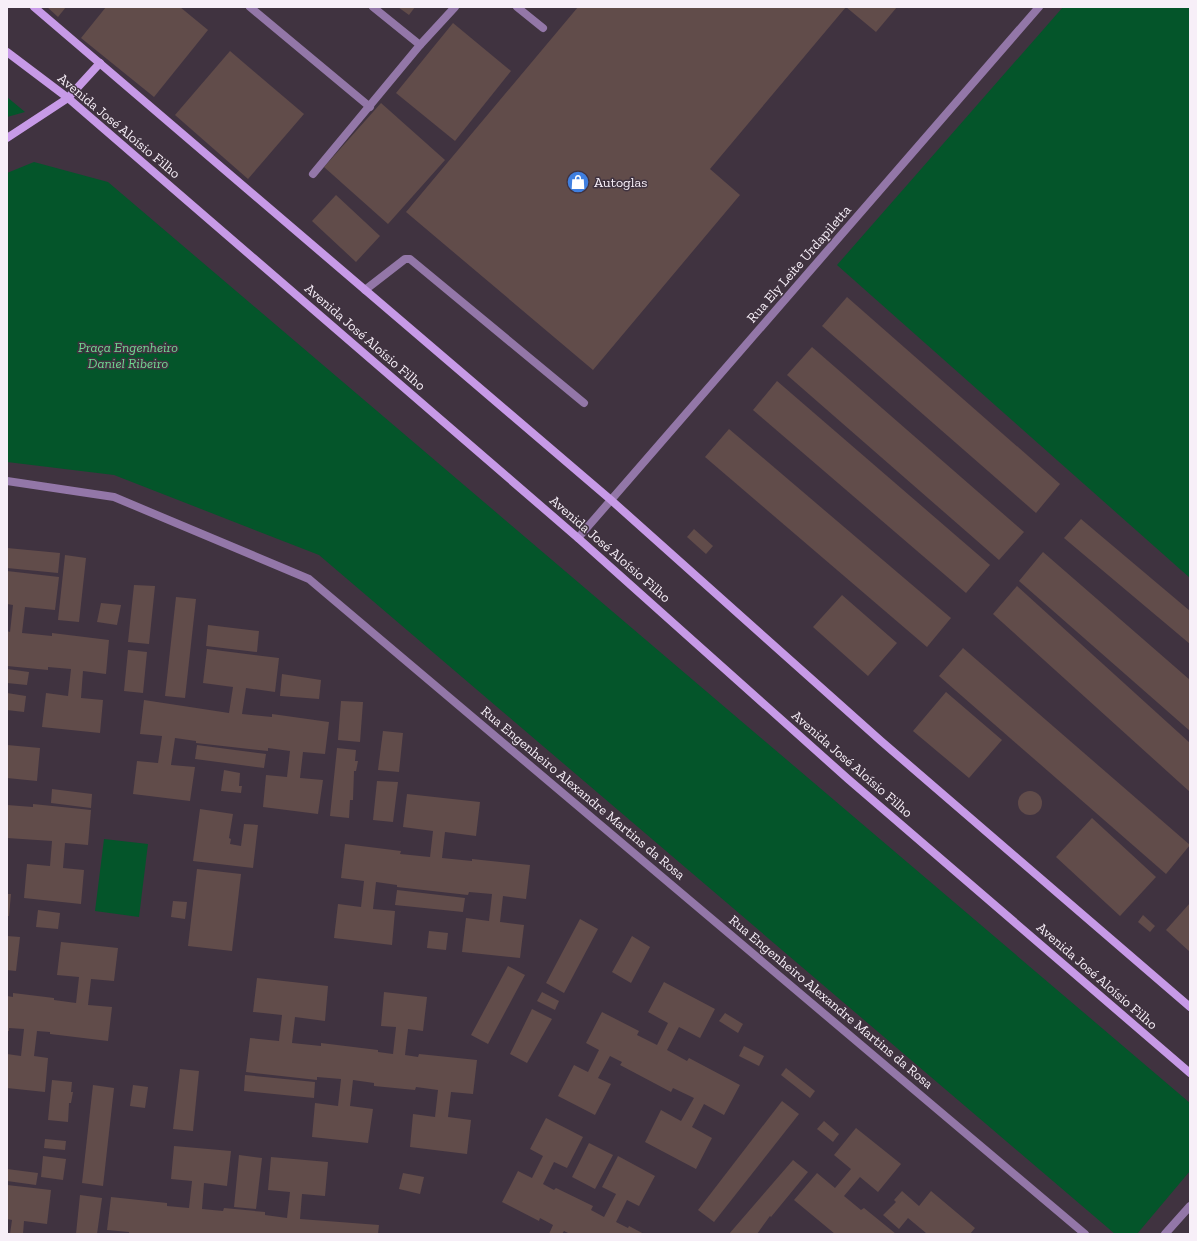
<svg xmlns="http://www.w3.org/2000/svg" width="1197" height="1241" font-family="'Zilla Slab',serif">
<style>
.green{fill:#04552a}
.building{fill:#614c4a}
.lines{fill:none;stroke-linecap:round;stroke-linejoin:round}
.lane{stroke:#9377a8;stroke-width:8}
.street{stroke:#9377a8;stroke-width:8}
.secondary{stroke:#c79ae7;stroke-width:8}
.labels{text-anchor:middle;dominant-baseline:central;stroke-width:3;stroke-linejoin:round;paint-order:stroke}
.street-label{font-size:14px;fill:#f7eff8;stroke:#403340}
.poi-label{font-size:14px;fill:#f7eff8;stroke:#403340;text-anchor:start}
.park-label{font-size:14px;font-style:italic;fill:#6ed991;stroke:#403340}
</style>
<rect width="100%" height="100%" fill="#403340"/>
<!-- green -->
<g class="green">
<polygon points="1063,7 1190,7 1190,578 837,265"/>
<polygon points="7,97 25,112 7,117"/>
<polygon points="34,162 108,182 1190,1103 1190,1171 1137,1234 1115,1234 319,555 114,475 7,462 7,173"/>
<polygon points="104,839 148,844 139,917 95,911"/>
</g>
<!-- building -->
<g class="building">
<polygon points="47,7 66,7 58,17"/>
<polygon points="106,7 180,7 208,30 154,97 81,38"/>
<polygon points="398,7 415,7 409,15"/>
<polygon points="578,7 846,7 710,169 740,195 593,370 406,212"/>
<polygon points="846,7 897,7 876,32"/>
<polygon points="453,23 511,71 455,141 396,93"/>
<polygon points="230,51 304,114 248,179 175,115"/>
<polygon points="381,103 445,160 388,224 324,167"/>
<polygon points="336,195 380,236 356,262 312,221"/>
<polygon points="847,297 1060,484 1036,513 822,326"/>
<polygon points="812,347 1024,532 999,560 787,375"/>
<polygon points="777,381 990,565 966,593 753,410"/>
<polygon points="729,429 951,618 927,647 705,457"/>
<polygon points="1081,519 1190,611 1190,644 1064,538"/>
<polygon points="694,529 713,546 706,554 687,537"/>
<polygon points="7,548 60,553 58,573 7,568"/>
<polygon points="1043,552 1190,680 1190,731 1019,581"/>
<polygon points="65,555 86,558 79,622 58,620"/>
<polygon points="7,571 59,577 55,610 25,607 22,633 52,636 52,633 109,640 106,674 83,671 81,698 103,700 100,733 42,727 46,693 68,696 71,669 48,667 48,670 7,666 7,631 10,632 13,605 7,604"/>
<polygon points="134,585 155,586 149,644 128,642"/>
<polygon points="1017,586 1190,743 1190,792 993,614"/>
<polygon points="842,595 897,643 868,676 813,627"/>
<polygon points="176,597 196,599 185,698 165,696"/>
<polygon points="101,603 121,605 117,625 97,622"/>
<polygon points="208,625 259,631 257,652 206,646"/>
<polygon points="963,648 1190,845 1166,874 939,676"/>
<polygon points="207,649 279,658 275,692 246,688 242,714 272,717 272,714 329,722 325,754 303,752 300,778 323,780 318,814 263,807 266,775 287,777 290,751 268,748 268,751 196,743 196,741 175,738 171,765 195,767 190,801 133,794 137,761 158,763 162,736 140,734 144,700 229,713 233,687 203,683"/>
<polygon points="128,650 147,652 143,693 124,691"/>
<polygon points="7,669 29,672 27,685 7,683"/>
<polygon points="282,674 321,680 319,699 280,696"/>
<polygon points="946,692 1002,740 969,778 913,731"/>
<polygon points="7,693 26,696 24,712 7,710"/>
<polygon points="341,701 363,702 360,742 338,740"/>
<polygon points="383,731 403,733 399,772 378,770"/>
<polygon points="7,745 40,748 37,781 7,778"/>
<polygon points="197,745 266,754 264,768 195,759"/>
<polygon points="337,748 356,750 355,761 358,761 356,771 354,771 353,800 350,800 349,818 330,816"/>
<polygon points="224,770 240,773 239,786 242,786 241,793 221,791"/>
<polygon points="377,781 398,782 393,822 373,820"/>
<polygon points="52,789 92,794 91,808 51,803"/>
<circle cx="1030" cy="803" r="12"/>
<polygon points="407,794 480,802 476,836 445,832 442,858 472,861 472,859 530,865 526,899 503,896 500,922 524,925 520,958 462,952 466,918 489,921 492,894 469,892 468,895 397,887 397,885 376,882 373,909 395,911 392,945 334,938 338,904 361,907 364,881 341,878 345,844 401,851 400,854 430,857 433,831 403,827"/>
<polygon points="33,804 91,810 88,845 65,843 63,868 84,870 81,904 24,898 27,864 50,866 52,841 7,838 7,805 33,807"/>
<polygon points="200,809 233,814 229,838 231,839 230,844 241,846 244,824 258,825 253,868 193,861"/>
<polygon points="1092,818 1156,877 1120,916 1056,857"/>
<polygon points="197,869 241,874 232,951 188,946"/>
<polygon points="397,890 465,898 463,912 395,905"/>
<polygon points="7,894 11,894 9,916 7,916"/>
<polygon points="173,901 187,902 185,919 171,917"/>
<polygon points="1190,903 1190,952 1166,930"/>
<polygon points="38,910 60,913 58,929 36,927"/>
<polygon points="1143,915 1155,926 1150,932 1138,922"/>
<polygon points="580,919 598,929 564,993 546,983"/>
<polygon points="429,931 448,933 446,950 427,948"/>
<polygon points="7,936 20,937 16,971 7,970"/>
<polygon points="632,936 650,947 631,983 612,972"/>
<polygon points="61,942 118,948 114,981 91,979 88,1005 112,1007 108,1041 50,1034 50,1032 37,1031 34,1056 48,1058 45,1092 7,1088 7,1054 21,1056 24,1029 9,1028 9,1031 7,1031 7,996 13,997 13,993 54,998 54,1000 76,1003 79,977 57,975"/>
<polygon points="508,966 525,975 488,1044 471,1035"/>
<polygon points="257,978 328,986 325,1021 295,1017 292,1043 321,1046 321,1043 378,1050 378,1052 393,1054 396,1027 381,1026 384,992 427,997 423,1031 408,1029 405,1055 418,1057 419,1054 477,1060 473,1094 451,1092 448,1117 471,1120 467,1154 410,1147 413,1114 435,1117 438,1090 416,1087 415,1090 374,1086 374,1083 353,1080 350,1106 373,1109 368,1143 312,1137 315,1103 338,1106 341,1079 317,1077 317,1080 246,1072 250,1038 279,1041 282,1015 253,1012"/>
<polygon points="664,982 715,1009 700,1038 679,1027 667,1050 687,1061 689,1058 740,1085 724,1115 704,1104 692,1127 712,1138 696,1169 645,1142 661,1110 681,1121 694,1098 673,1088 671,1092 620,1065 622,1062 610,1056 598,1078 611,1084 595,1115 558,1096 574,1065 588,1072 599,1050 586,1043 602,1012 639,1031 637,1035 657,1045 668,1023 648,1012"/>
<polygon points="542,992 559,1001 555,1010 537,1001"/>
<polygon points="532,1009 552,1019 527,1063 510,1054"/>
<polygon points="725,1013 743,1024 738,1033 719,1021"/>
<polygon points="744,1046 764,1056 759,1066 739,1056"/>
<polygon points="786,1068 815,1091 810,1098 781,1075"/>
<polygon points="180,1069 199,1071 193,1131 173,1129"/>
<polygon points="245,1075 315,1082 314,1098 244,1091"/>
<polygon points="52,1080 72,1082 71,1092 73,1092 71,1103 69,1103 68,1122 48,1120"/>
<polygon points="93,1085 114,1088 103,1186 82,1183"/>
<polygon points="133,1085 148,1087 145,1108 130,1106"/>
<polygon points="782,1101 799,1114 714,1222 698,1210"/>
<polygon points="546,1118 583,1137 567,1168 554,1162 543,1184 554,1190 556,1188 593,1206 591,1210 604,1217 616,1194 602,1187 618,1156 655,1176 639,1206 627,1200 616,1222 628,1228 629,1226 644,1234 570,1234 564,1231 562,1234 549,1234 553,1225 540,1218 539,1221 502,1202 518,1171 532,1178 543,1156 530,1149"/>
<polygon points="824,1121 839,1134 833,1142 817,1129"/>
<polygon points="856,1128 901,1164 878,1192 860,1177 844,1196 861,1210 864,1208 896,1234 835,1234 794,1200 817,1173 835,1188 851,1169 834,1155"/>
<polygon points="45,1139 66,1141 65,1150 44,1148"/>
<polygon points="589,1143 613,1155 595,1189 572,1177"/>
<polygon points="174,1146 231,1151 227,1186 204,1183 202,1209 223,1211 224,1208 265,1212 265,1215 287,1218 290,1192 268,1190 271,1157 328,1162 325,1196 302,1194 300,1219 379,1225 378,1234 129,1234 129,1232 107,1230 111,1197 167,1203 167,1206 189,1208 192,1181 171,1179"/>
<polygon points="239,1155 262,1158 256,1209 234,1207"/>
<polygon points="43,1156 66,1159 63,1180 41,1177"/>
<polygon points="793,1160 808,1172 771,1217 770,1216 757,1234 729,1234"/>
<polygon points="7,1169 38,1173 36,1185 7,1181"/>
<polygon points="403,1173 424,1177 420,1194 399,1189"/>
<polygon points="7,1185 51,1190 47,1224 24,1221 23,1234 10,1234 12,1220 7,1219"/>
<polygon points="902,1191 919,1206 931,1191 975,1228 970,1234 925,1234 926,1233 908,1218 899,1229 883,1215 896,1202 894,1200"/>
<polygon points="80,1195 102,1198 97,1234 76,1234"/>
</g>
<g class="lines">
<!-- lane -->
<g class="lane">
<polyline points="250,7 370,107"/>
<polyline points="373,7 420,45"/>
<polyline points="517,7 543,28"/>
<polyline points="313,174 420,45 455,7"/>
<polyline points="365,290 405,259 410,259 584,403"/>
</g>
<!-- street -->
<g class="street">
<polyline points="7,481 114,497 309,579 1085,1234"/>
<polyline points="578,538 1039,7"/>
<polyline points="1165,1234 1190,1206"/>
</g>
<!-- secondary -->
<g class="secondary">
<polyline points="34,7 611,500 881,741 1190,1007"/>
<polyline points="7,52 68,98 578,538 848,779 1190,1073"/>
<polyline points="7,138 68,98 100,63"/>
</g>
</g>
<!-- icons -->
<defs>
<g id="shop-disc" transform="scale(1.15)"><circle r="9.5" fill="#3f7fe0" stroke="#403340"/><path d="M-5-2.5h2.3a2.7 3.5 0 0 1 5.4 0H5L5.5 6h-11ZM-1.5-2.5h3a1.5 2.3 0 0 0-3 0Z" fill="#fff"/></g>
</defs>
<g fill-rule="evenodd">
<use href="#shop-disc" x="578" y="182"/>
</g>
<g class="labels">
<!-- street labels -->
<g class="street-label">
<text transform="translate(119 126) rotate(40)">Avenida José Aloísio Filho</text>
<text transform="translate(799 264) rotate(-49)">Rua Ely Leite Urdapiletta</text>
<text transform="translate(365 337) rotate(41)">Avenida José Aloísio Filho</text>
<text transform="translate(610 549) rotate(41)">Avenida José Aloísio Filho</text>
<text transform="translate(852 764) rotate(41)">Avenida José Aloísio Filho</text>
<text transform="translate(583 793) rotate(40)">Rua Engenheiro Alexandre Martins da Rosa</text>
<text transform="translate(1097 976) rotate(41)">Avenida José Aloísio Filho</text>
<text transform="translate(831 1002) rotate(40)">Rua Engenheiro Alexandre Martins da Rosa</text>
</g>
<!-- poi labels -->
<g class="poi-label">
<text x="594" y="182">Autoglas</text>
</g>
<!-- park labels -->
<g class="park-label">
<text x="128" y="347">Praça Engenheiro<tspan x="128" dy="16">Daniel Ribeiro</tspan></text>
</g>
</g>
<!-- border -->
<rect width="1197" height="1241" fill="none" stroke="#f7eff8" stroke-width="16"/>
</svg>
